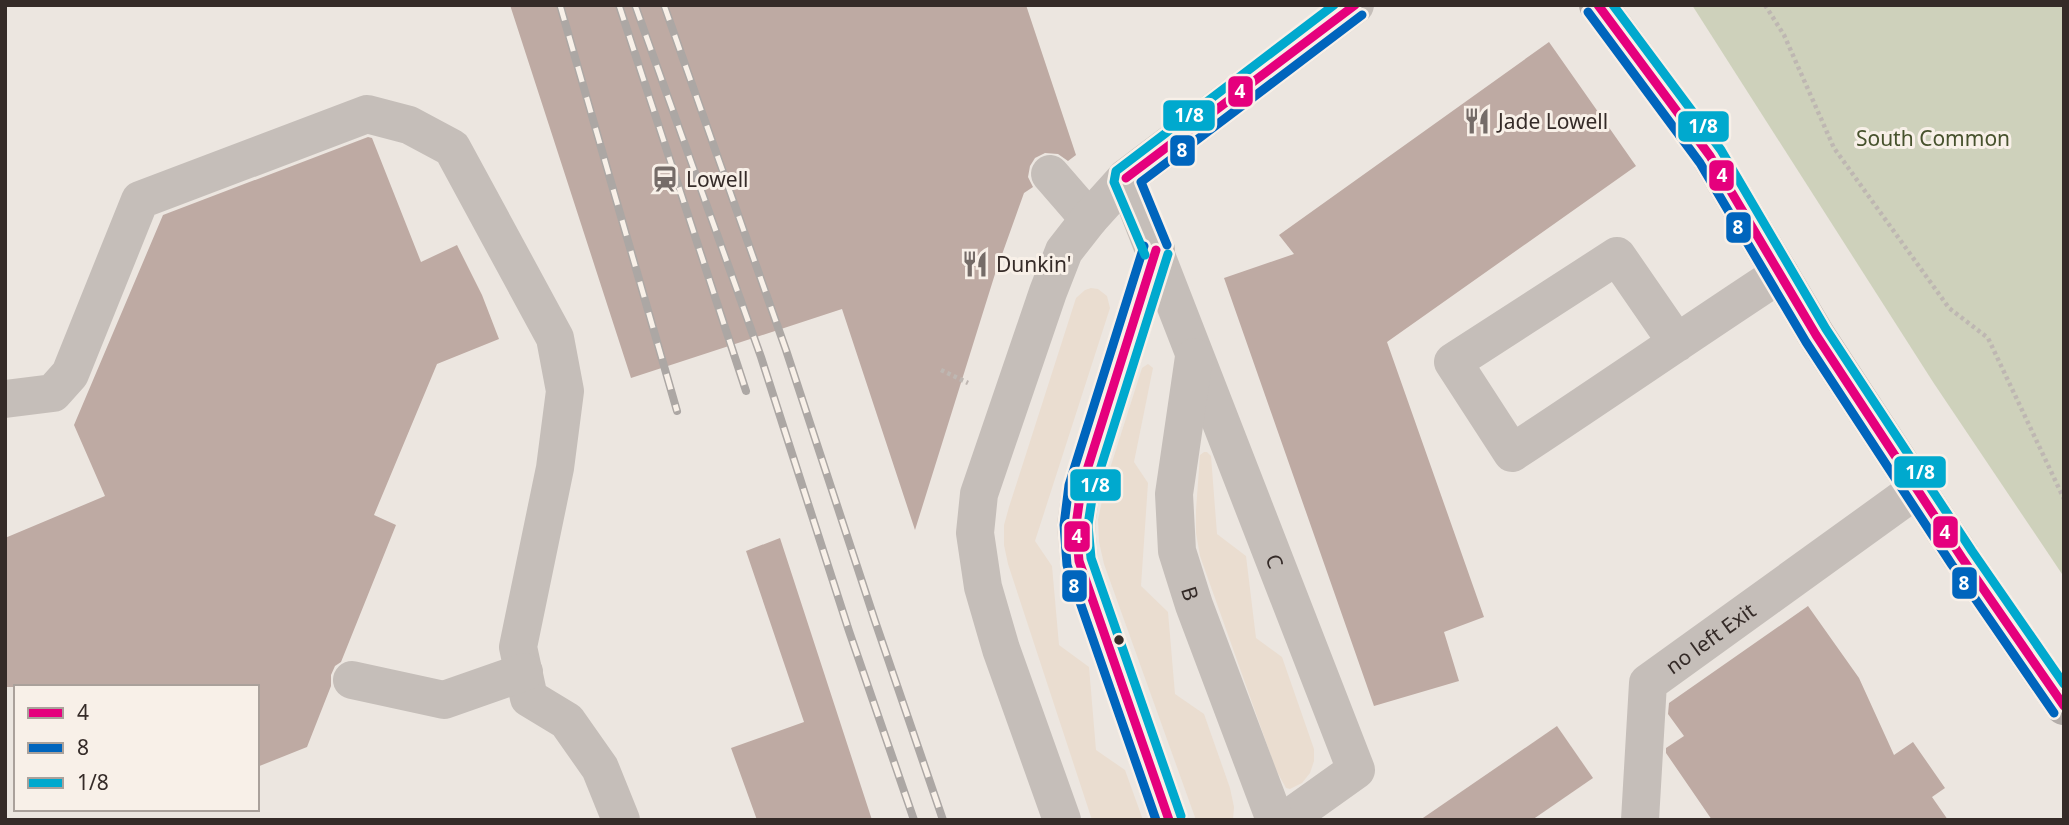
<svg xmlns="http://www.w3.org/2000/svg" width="2069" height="825" font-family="'Noto Sans',sans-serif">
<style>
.green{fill:#ced1bb}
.plaza{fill:#eaddd0}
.building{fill:#beaaa3}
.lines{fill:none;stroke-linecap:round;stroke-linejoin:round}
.path{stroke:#beb7b2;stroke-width:4.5;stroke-dasharray:3.5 3.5;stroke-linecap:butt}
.minor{stroke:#c5beb9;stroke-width:38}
.major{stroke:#b3ada9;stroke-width:38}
.rail-casing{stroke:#aca7a4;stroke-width:8}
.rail{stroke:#f8f0e8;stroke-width:5;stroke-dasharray:16;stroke-linecap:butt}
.bus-1-casing{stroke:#f8f0e8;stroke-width:14}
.bus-2-casing{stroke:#f8f0e8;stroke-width:14}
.bus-3-casing{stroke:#f8f0e8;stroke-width:14}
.bus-1{stroke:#e5007d;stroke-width:9}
.bus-2{stroke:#0065bd;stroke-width:9}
.bus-3{stroke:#00a9ce;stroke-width:9}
.bus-dot{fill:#352b28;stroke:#f8f0e8;stroke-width:2.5}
.labels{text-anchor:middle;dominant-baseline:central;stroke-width:6;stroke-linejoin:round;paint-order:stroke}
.poi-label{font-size:21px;fill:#352b28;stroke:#f8f0e8;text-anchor:start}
.park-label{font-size:21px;fill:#47522d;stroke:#f8f0e8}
.street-label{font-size:21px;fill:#352b28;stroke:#f8f0e8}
.line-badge{stroke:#f8f0e8;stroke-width:2.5}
.badge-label{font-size:19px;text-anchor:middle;font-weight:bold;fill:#fff}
</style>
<rect width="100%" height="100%" fill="#ece6e0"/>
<!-- green -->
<polygon class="green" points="1692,5 2064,5 2064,577 1933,382"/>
<!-- plaza -->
<g class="plaza">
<polygon points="1091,288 1098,289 1107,296 1110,308 1035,541 1052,566 1059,645 1089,667 1096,750 1125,770 1143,820 1092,820 1008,564 1004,545 1004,525 1009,507 1076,298 1085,290"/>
<polygon points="1148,364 1153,368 1134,462 1148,483 1141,586 1168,612 1175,694 1204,714 1230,788 1234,807 1233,820 1196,820 1104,564 1099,542 1098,520 1106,481 1142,368"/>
<polygon points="1204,452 1207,452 1211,456 1217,534 1246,556 1256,638 1282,657 1314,749 1314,761 1310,773 1302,783 1290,789 1286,788 1276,770 1200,556 1196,533 1196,510 1200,455"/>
</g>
<!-- building -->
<g class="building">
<polygon points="510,5 1026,5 1076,155 1068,161 1058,154 1045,153 1035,158 1030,166 1028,177 1033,187 1024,193 995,274 915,530 842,309 631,378"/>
<polygon points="1549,42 1636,166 1387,342 1484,617 1444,632 1459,681 1374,706 1224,278 1294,254 1279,235"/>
<polygon points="368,137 372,138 421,262 457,245 482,295 499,339 437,364 374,515 396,525 341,662 335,666 331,675 331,686 307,747 257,767 257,687 5,687 5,538 105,496 74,425 163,215"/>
<polygon points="780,538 872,820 757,820 731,748 804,722 746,551"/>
<polygon points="1808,606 1859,678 1894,755 1913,742 1945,788 1932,797 1948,820 1712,820 1666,753 1666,748 1684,736 1668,714 1669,703"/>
<polygon points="1557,726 1593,778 1532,820 1420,820"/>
</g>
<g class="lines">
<!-- path -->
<g class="path">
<polyline points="1765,5 1784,35 1834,148 1949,308 1988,338 2064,499"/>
<polyline points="941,370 968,383"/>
</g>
<!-- minor -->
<g class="minor">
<polyline points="1050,174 1089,219"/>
<path id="s1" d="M1126,178l230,592 -70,50"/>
<polyline points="1156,250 1081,489 1076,525 1079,561 1169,820"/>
<path d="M1677,343l-60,-87 -164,106 59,91c90,-59 178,-120 268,-179"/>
<path id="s2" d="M1194,357l-20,137 3,57 17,54 81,215"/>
<polyline points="5,399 53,393 70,374 140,200 367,114 409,125 452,148 555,338 565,391 555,468 518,647 529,698 567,721 600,768 621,820"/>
<polyline points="352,680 444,700 524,672"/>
<polyline points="1062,820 1001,649 983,587 975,533 979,494 1048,292 1064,251 1089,219 1126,178 1355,5"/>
<path id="s3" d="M1640,820l8,-137 269,-194"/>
</g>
<!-- major -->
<polyline class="major" points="1598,5 1710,156 1816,335 1962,558 2064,706"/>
<!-- rail casing -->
<g class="rail-casing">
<g id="rail">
<polyline points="560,5 677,411"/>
<polyline points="619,5 746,391"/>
<polyline points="635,5 761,357 849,631 914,820"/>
<polyline points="664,5 786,350 875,621 943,820"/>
</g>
</g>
<!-- rail -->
<use href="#rail" class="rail"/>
<!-- bus-1 casing -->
<g class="bus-1-casing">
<g id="bus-1">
<polyline points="1598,5 1710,156 1816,335 1962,558 2064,706"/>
<polyline points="1126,178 1355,5"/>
<polyline points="1156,250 1081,489 1076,525 1079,561 1169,820"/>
</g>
</g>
<!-- bus-2 casing -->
<g class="bus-2-casing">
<g id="bus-2">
<polyline points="1588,12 1700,163 1806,342 1952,565 2054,713"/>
<polyline points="1167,245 1141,182 1362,15"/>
<polyline points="1144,246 1069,485 1064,525 1067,565 1156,820"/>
</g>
</g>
<!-- bus-3 casing -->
<g class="bus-3-casing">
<g id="bus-3">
<polyline points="1613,5 1721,150 1826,329 1972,551 2064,684"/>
<polyline points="1168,254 1093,492 1088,525 1091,558 1181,816"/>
<polyline points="1145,255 1114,182 1116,171 1334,5"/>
</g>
</g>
<!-- bus-1 -->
<use href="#bus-1" class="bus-1"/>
<!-- bus-2 -->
<use href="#bus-2" class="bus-2"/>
<!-- bus-3 -->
<use href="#bus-3" class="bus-3"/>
</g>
<!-- icons -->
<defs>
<g id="restaurant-bare" transform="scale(2.1)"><path d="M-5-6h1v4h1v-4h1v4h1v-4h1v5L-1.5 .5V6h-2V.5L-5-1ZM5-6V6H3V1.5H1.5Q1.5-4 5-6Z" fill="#756c68" stroke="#f8f0e8" stroke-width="2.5" paint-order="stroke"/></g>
<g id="station-bare" transform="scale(2.1)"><path d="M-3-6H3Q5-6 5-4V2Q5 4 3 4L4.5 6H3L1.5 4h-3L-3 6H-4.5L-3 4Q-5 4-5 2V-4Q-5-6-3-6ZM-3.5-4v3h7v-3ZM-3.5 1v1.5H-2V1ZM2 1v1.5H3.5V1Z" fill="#756c68" stroke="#f8f0e8" stroke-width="2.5" paint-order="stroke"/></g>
</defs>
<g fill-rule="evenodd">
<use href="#restaurant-bare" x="1477" y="121"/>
<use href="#station-bare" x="665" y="179"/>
<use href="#restaurant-bare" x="975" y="264"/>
</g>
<!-- markers -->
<circle class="bus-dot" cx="1119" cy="640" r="6"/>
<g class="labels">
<!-- poi labels -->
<g class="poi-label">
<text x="1498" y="121">Jade Lowell</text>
<text x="686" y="179">Lowell</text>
<text x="996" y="264">Dunkin'</text>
</g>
<!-- park labels -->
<g class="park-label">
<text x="1933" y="138">South Common</text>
</g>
<!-- street labels -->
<g class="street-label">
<text stroke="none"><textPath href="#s1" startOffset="411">C</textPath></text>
<text stroke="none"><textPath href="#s2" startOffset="240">B</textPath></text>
<text stroke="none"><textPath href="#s3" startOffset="214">no left Exit</textPath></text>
</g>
</g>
<g class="line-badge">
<rect x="1227" y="75" width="27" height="33" rx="7" fill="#e5007d"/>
<rect x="1162" y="99" width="54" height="33" rx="7" fill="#00a9ce"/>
<rect x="1677" y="110" width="53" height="33" rx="7" fill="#00a9ce"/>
<rect x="1169" y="134" width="27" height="33" rx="7" fill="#0065bd"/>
<rect x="1708" y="159" width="27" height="33" rx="7" fill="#e5007d"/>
<rect x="1725" y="211" width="27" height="33" rx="7" fill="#0065bd"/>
<rect x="1893" y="455" width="54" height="34" rx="7" fill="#00a9ce"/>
<rect x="1069" y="468" width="53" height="34" rx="7" fill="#00a9ce"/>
<rect x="1932" y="515" width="27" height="34" rx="7" fill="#e5007d"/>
<rect x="1063" y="520" width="28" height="33" rx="7" fill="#e5007d"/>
<rect x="1951" y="566" width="27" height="34" rx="7" fill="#0065bd"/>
<rect x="1061" y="569" width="27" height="34" rx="7" fill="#0065bd"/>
</g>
<g class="badge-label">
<text x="1240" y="98">4</text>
<text x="1189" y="122">1/8</text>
<text x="1703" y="133">1/8</text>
<text x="1182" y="157">8</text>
<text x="1722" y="182">4</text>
<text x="1738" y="234">8</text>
<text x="1920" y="479">1/8</text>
<text x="1095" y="492">1/8</text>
<text x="1945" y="539">4</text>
<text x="1077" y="543">4</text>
<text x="1964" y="590">8</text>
<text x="1074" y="593">8</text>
</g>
<!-- border -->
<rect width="2069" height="825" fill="none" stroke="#352b28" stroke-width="14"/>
<!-- legend -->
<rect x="14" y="685" width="245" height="126" fill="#f8f0e8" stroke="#aaa19b" stroke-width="2"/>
<rect x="28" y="708" width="35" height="10" fill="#e5007d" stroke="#aaa19b" stroke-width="2"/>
<text x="77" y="720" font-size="21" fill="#352b28">4</text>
<rect x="28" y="743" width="35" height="10" fill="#0065bd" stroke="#aaa19b" stroke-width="2"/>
<text x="77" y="755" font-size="21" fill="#352b28">8</text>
<rect x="28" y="778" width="35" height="10" fill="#00a9ce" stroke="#aaa19b" stroke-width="2"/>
<text x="77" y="790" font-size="21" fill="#352b28">1/8</text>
</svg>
